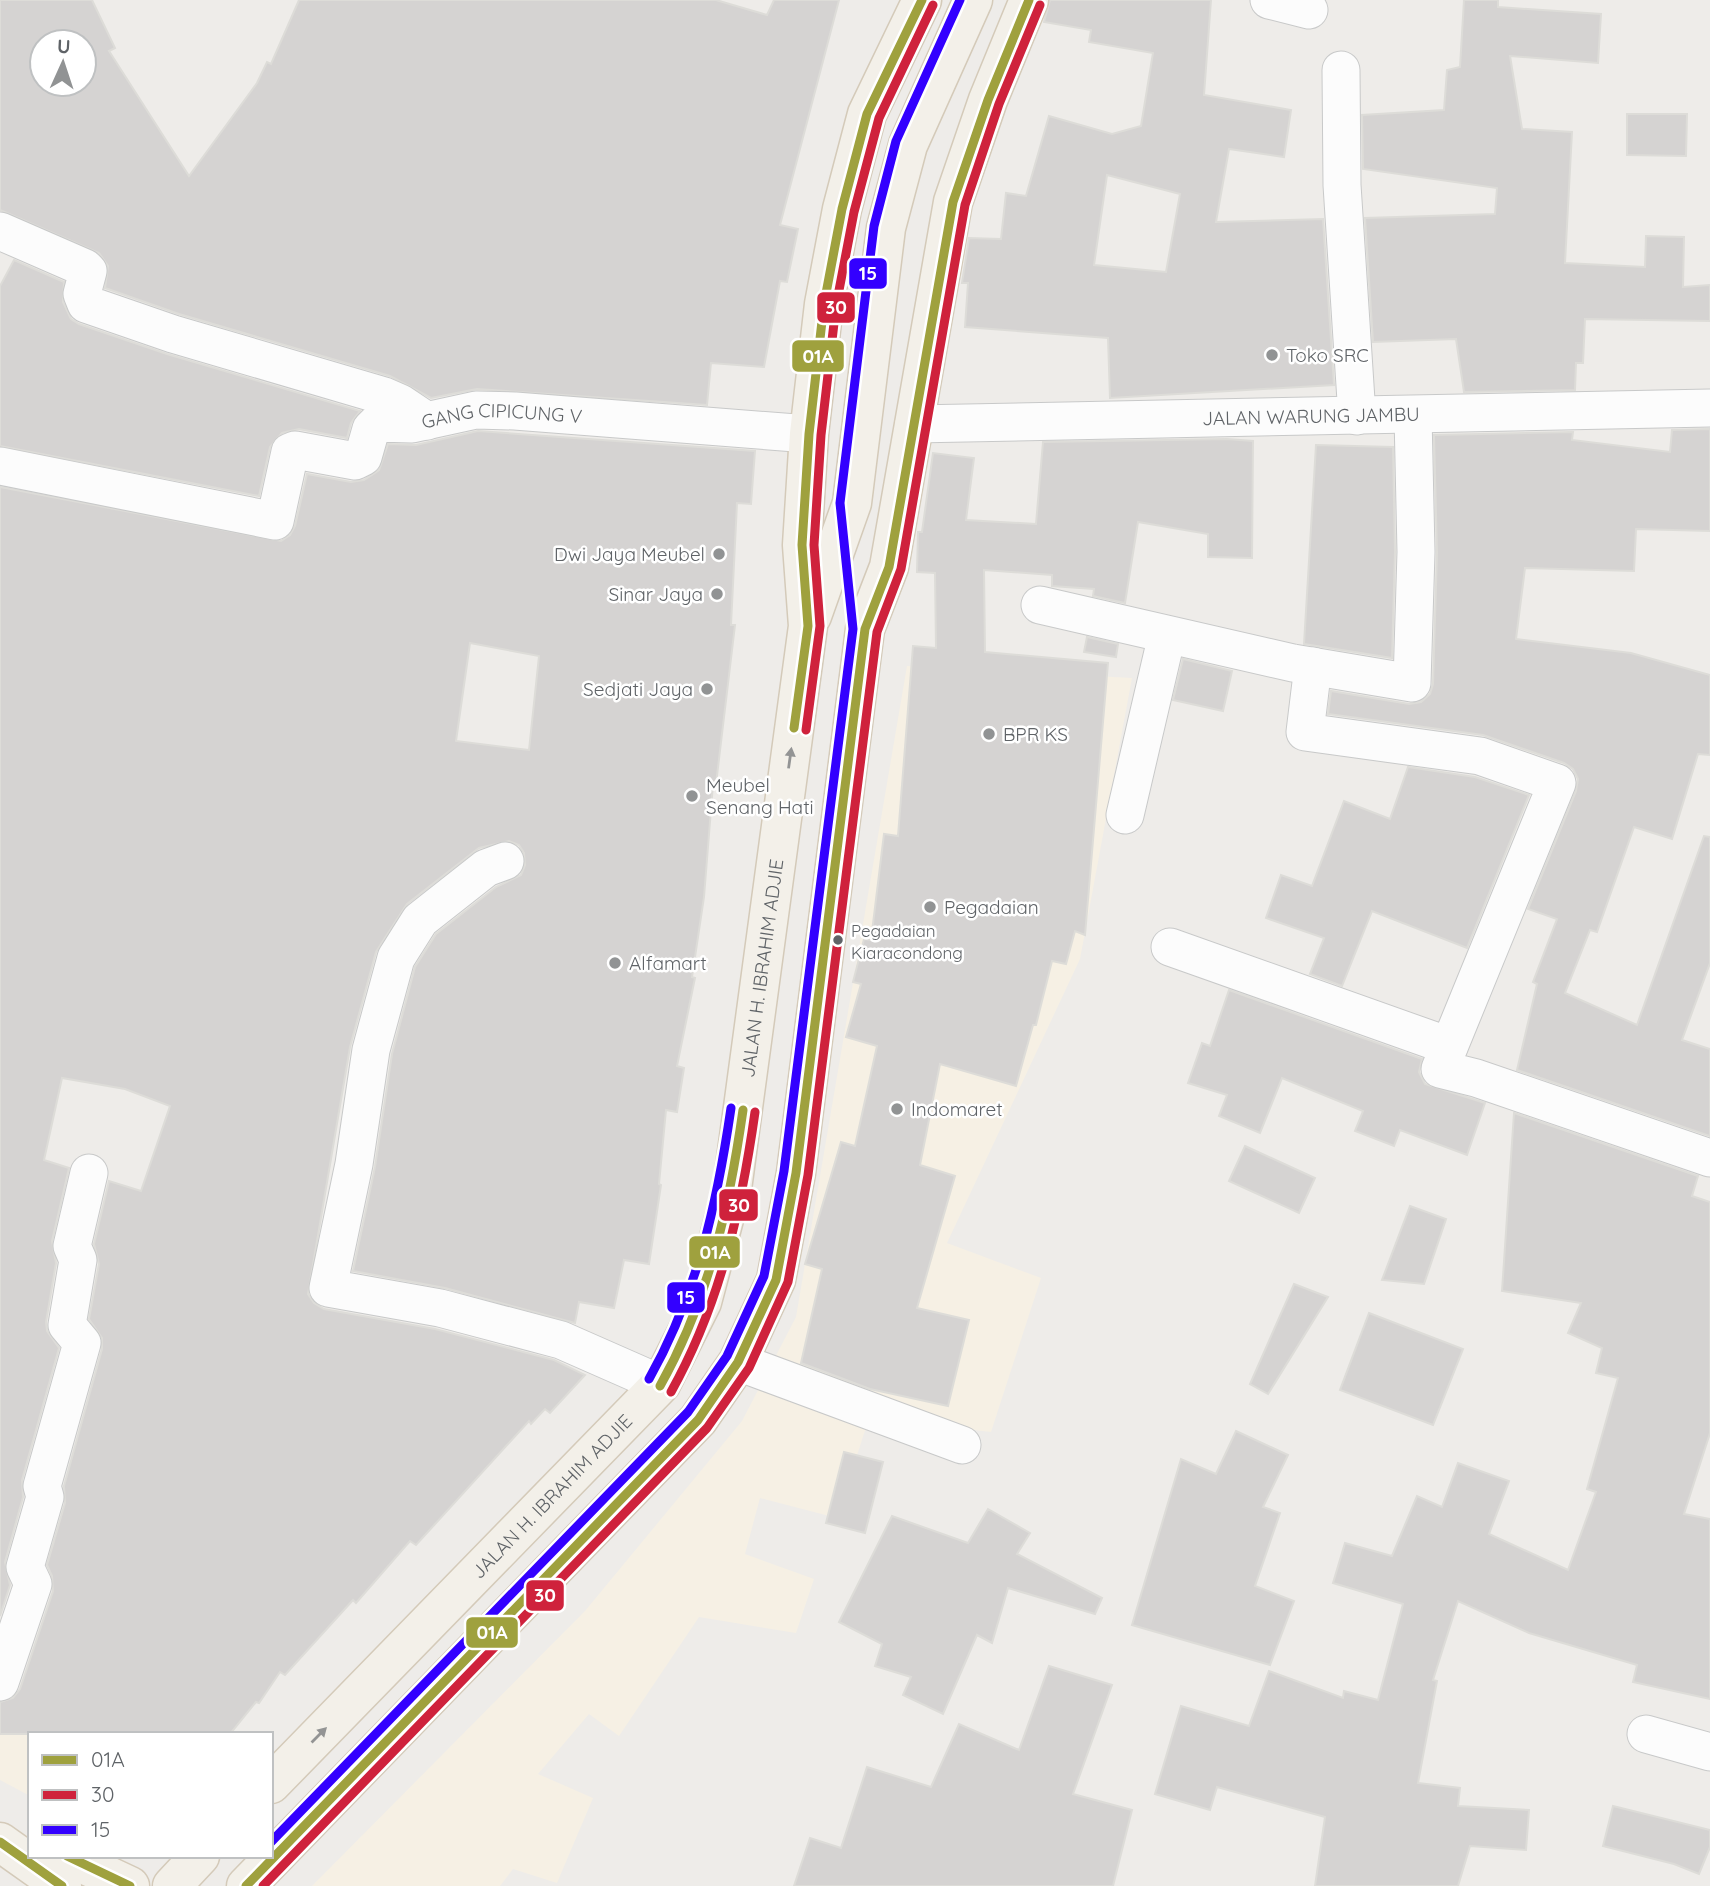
<svg xmlns="http://www.w3.org/2000/svg" width="1710" height="1886" font-family="Quicksand,sans-serif">
<style>
.commercial{fill:#f6f0e4}
.building{fill:#d5d3d2;stroke:#dddcd8;stroke-width:2;fill-rule:evenodd}
.lines{fill:none;stroke-linecap:round;stroke-linejoin:round}
.street-casing{stroke:#c8c9c9;stroke-width:39}
.primary-casing{stroke:#d4cab9;stroke-width:41}
.street{stroke:#fcfcfc;stroke-width:37}
.primary{stroke:#f3f0e9;stroke-width:38}
.bus-1-casing{stroke:#fff;stroke-width:14}
.bus-2-casing{stroke:#fff;stroke-width:14}
.bus-3-casing{stroke:#fff;stroke-width:14}
.bus-1{stroke:#9fa13e;stroke-width:9}
.bus-2{stroke:#cf223c;stroke-width:9}
.bus-3{stroke:#30f;stroke-width:9}
.oneway{fill:#939494}
.poi-dot{fill:#919394;stroke:#fff;stroke-width:2.5}
.bus-dot{fill:#5f6367;stroke:#fff;stroke-width:2.5}
.labels{text-anchor:middle;dominant-baseline:central;stroke-width:5;stroke-linejoin:round;paint-order:stroke}
.bus-label{font-size:17px;fill:#5f6367;stroke:#fff;text-anchor:start}
.poi-label{font-size:19px;fill:#5f6367;stroke:#fff;text-anchor:start}
.street-label{font-size:19px;fill:#5f6367;stroke:#fff}
.line-badge{stroke:#fff;stroke-width:2.5}
.badge-label{font-size:19px;text-anchor:middle;font-weight:bold;fill:#fff}
</style>
<rect width="100%" height="100%" fill="#eeece9"/>
<!-- commercial -->
<g class="commercial">
<polygon points="907,666 1132,678 1080,959 947,1243 1041,1278 991,1432 869,1418 837,1518 760,1498 745,1554 814,1579 796,1633 699,1617 619,1736 589,1714 538,1774 593,1798 557,1883 513,1869 500,1886 312,1886 585,1611 742,1421 796,1317"/>
<polygon points="0,1723 30,1734 30,1796 0,1780"/>
</g>
<!-- building -->
<g class="building">
<path d="M0,0h92l23,48 -6,3 80,125 68,-93 10,-21 4,2 28,-64h417l51,15 7,-15h65l-59,225 18,4 -11,53 -7,-1 -16,86 -53,-4 -4,42 -230,-16 -46,9 -41,-22 -211,-62 -74,-26 3,-22 -9,-13 -99,-43zM42,42h42v42h-42z"/>
<path d="M1050,0h161l-7,95 87,15 -7,47 -55,-8 -13,73 107,-3 11,166 -224,13 -2,-60 -143,-11 3,-44h-6l7,-45 32,1 5,-46 20,3 23,-80 63,18 29,-8 12,-73 -64,-11 2,-12 -47,-8zM1107,175l73,19 -14,78 -72,-7z"/>
<polygon points="1464,0 1498,0 1498,7 1601,14 1598,63 1510,56 1522,129 1572,132 1565,263 1645,267 1646,236 1684,237 1683,287 1710,285 1710,321 1585,319 1583,363 1576,363 1575,390 1464,392 1456,339 1373,342 1365,218 1495,214 1497,188 1363,169 1362,115 1444,110 1447,70 1460,67"/>
<polygon points="1627,114 1687,114 1686,156 1627,155"/>
<polygon points="14,260 64,282 63,302 71,319 79,324 167,354 360,411 351,423 347,438 299,429 282,433 270,447 259,496 0,446 0,286"/>
<polygon points="1710,429 1710,531 1636,529 1634,571 1525,568 1516,639 1631,653 1710,675 1710,755 1698,754 1672,839 1634,827 1597,932 1590,930 1565,993 1637,1025 1704,836 1710,837 1710,963 1682,1040 1710,1049 1710,1136 1517,1070 1537,984 1533,982 1557,919 1528,909 1576,791 1578,779 1573,769 1564,763 1483,735 1328,714 1331,691 1409,704 1421,702 1430,694 1433,684 1437,553 1434,435 1573,432 1572,440 1670,452 1672,430"/>
<path d="M478,431l277,20 -4,53 -14,-1 -6,122h4l-19,159h-3l-9,113 -12,80 3,1 -18,88 7,2 -7,44 -11,-2 -7,74 2,1 -12,79 -25,-4 -10,48 -35,-6 -4,21 -130,-35 -92,-17 22,-104 17,-113 23,-87 21,-33 60,-47 25,-12 4,-10 -1,-12 -5,-8 -10,-4 -30,7 -72,56 -31,48 -26,95 -42,247 6,9 10,6 111,20 119,31 31,15 -35,38 -5,-4 -14,15 -2,-3 -113,124 -6,-4 -54,62 -3,-3 -68,75 -5,-3 -21,31 -3,-1 -26,32h-230v-32l13,-4 7,-9 33,-98 -1,-15 -5,-11 18,-62 -1,-17 38,-137v-11l-13,-19 10,-55 -5,-20 15,-63 32,10 29,-85 -45,-17 -63,-11 -18,82 25,8 -17,73 4,22 -10,59 1,9 12,17 -37,132 1,17 -18,65 5,23 -10,31v-1129l281,54 9,-6 5,-9 12,-52 44,8 13,-2 15,-10 9,-26 28,1zM470,643l69,13 -10,94 -73,-9z"/>
<polygon points="1227,439 1253,441 1252,558 1208,557 1208,534 1138,522 1125,603 1093,596 1094,589 1052,586 1052,575 984,570 985,652 1108,663 1085,935 1075,931 1066,964 1052,961 1036,1025 1033,1025 1016,1086 940,1064 920,1165 955,1176 917,1308 969,1320 948,1406 870,1389 801,1363 822,1269 805,1264 841,1142 855,1146 877,1046 846,1037 861,984 853,982 864,939 871,940 884,834 898,836 913,646 936,648 935,573 917,572 918,532 922,532 933,453 974,458 966,520 1036,524 1043,442"/>
<polygon points="1316,445 1393,447 1395,552 1392,658 1304,644"/>
<polygon points="1087,637 1118,644 1116,657 1084,652"/>
<polygon points="1183,659 1232,671 1223,711 1173,700"/>
<polygon points="1408,767 1475,777 1529,795 1467,948 1372,911 1342,986 1310,974 1324,938 1266,918 1281,875 1312,886 1344,801 1390,819"/>
<polygon points="1229,990 1422,1059 1419,1072 1425,1084 1485,1103 1467,1155 1400,1130 1394,1146 1355,1131 1363,1111 1282,1078 1260,1133 1219,1116 1227,1095 1188,1083 1202,1043 1210,1046"/>
<polygon points="1514,1113 1698,1176 1692,1196 1710,1202 1710,1433 1684,1514 1710,1519 1710,1699 1633,1682 1637,1665 1529,1633 1458,1601 1433,1680 1437,1681 1418,1783 1460,1788 1458,1806 1529,1810 1526,1850 1470,1846 1458,1886 1315,1886 1325,1817 1217,1787 1210,1810 1155,1794 1181,1706 1249,1726 1269,1671 1343,1698 1344,1691 1378,1700 1403,1604 1333,1583 1345,1543 1392,1556 1417,1496 1442,1507 1458,1463 1509,1481 1489,1534 1568,1570 1596,1492 1587,1489 1618,1378 1596,1373 1602,1348 1568,1333 1581,1303 1502,1291"/>
<polygon points="1245,1146 1315,1178 1299,1213 1229,1181"/>
<polygon points="1410,1206 1446,1219 1424,1284 1382,1280"/>
<polygon points="1294,1284 1328,1297 1268,1394 1250,1384"/>
<polygon points="1369,1313 1463,1349 1433,1425 1340,1390"/>
<polygon points="1236,1431 1288,1455 1263,1507 1280,1513 1255,1586 1294,1601 1270,1665 1132,1625 1181,1459 1216,1474"/>
<polygon points="844,1452 883,1462 865,1533 826,1523"/>
<polygon points="988,1509 1030,1533 1017,1554 1102,1598 1095,1614 1008,1588 992,1643 977,1635 943,1714 903,1695 911,1677 875,1666 882,1644 839,1622 892,1516 968,1543"/>
<polygon points="1049,1666 1112,1685 1073,1794 1132,1810 1113,1886 794,1886 810,1838 841,1848 867,1767 931,1787 959,1724 1019,1750"/>
<polygon points="1613,1806 1710,1830 1710,1847 1699,1874 1674,1864 1603,1846"/>
</g>
<g class="lines">
<!-- street casing -->
<g class="street-casing">
<g id="street">
<polyline points="1269,0 1309,10"/>
<polyline points="1341,70 1342,185 1357,416"/>
<polyline points="0,231 85,268 88,271 82,294 86,304 173,334 384,396 400,403 427,421"/>
<path id="s1" d="M914,424l796,-16"/>
<path id="s2" d="M0,466l275,55 15,-69 5,-2 60,11 8,-4 8,-28 6,-6 35,1 64,-14 39,1 294,23"/>
<polyline points="1040,605 1293,663 1412,683 1416,552 1413,415"/>
<polyline points="1313,666 1305,732 1480,756 1557,783 1440,1069 1476,1078 1710,1158"/>
<polyline points="1125,815 1167,635"/>
<polyline points="505,861 486,868 420,920 396,958 371,1050 354,1164 328,1288 440,1308 561,1340 661,1384"/>
<polyline points="1170,947 1449,1046"/>
<polyline points="738,1362 962,1445"/>
<polyline points="0,1682 33,1584 25,1567 45,1497 42,1486 82,1343 67,1325 78,1260 72,1246 89,1173"/>
<polyline points="1646,1734 1710,1752"/>
</g>
</g>
<!-- primary casing -->
<g class="primary-casing">
<g id="primary">
<polyline points="812,616 852,503 886,228 908,145 973,0"/>
<path id="s3" d="M271,1784l390,-400 41,-82 30,-113 76,-563 -6,-81 7,-111 15,-130 18,-95 25,-95 55,-114"/>
<polyline points="0,1842 62,1886"/>
<polyline points="66,1856 130,1886"/>
<polyline points="172,1886 200,1856"/>
<polyline points="246,1886 698,1420 738,1362 776,1280 796,1173 865,629 889,567 953,202 988,100 1029,0"/>
</g>
</g>
<!-- street -->
<use href="#street" class="street"/>
<!-- primary -->
<use href="#primary" class="primary"/>
<!-- bus-1 casing -->
<g class="bus-1-casing">
<g id="bus-1">
<polyline points="794,728 808,626 802,545 809,434 824,304 842,209 867,114 922,0"/>
<path d="M660,1386c49,-87 69,-178 83,-276"/>
<polyline points="0,1842 62,1886"/>
<polyline points="67,1856 130,1886"/>
<polyline points="246,1886 698,1420 738,1362 776,1280 796,1173 865,629 889,567 953,202 988,100 1029,0"/>
</g>
</g>
<!-- bus-2 casing -->
<g class="bus-2-casing">
<g id="bus-2">
<polyline points="806,730 820,626 814,545 821,435 836,306 854,212 879,118 933,5"/>
<path d="M671,1392c49,-88 70,-181 84,-280"/>
<polyline points="263,1886 707,1428 749,1368 788,1282 808,1175 877,632 901,569 965,205 999,104 1040,5"/>
</g>
</g>
<!-- bus-3 casing -->
<g class="bus-3-casing">
<g id="bus-3">
<path d="M649,1379c48,-85 68,-175 82,-271"/>
<polyline points="271,1842 688,1412 727,1356 764,1276 784,1171 853,629 840,503 874,226 896,141 960,0"/>
</g>
</g>
<!-- bus-1 -->
<use href="#bus-1" class="bus-1"/>
<!-- bus-2 -->
<use href="#bus-2" class="bus-2"/>
<!-- bus-3 -->
<use href="#bus-3" class="bus-3"/>
</g>
<!-- one-way arrows -->
<defs><path id="oneway-solid" d="M-6-.8H1V-3.2L6.5 0L1 3.2V.8H-6Z" transform="scale(1.75)"/></defs>
<g class="oneway">
<use href="#oneway-solid" transform="translate(790 758) rotate(-82)"/>
<use href="#oneway-solid" transform="translate(319 1735) rotate(-45)"/>
</g>
<!-- markers -->
<g class="poi-dot">
<circle cx="1272" cy="355" r="7"/>
<circle cx="719" cy="554" r="7"/>
<circle cx="717" cy="594" r="7"/>
<circle cx="707" cy="689" r="7"/>
<circle cx="989" cy="734" r="7"/>
<circle cx="692" cy="796" r="7"/>
<circle cx="930" cy="907" r="7"/>
<circle cx="615" cy="963" r="7"/>
<circle cx="897" cy="1109" r="7"/>
</g>
<circle class="bus-dot" cx="838" cy="940" r="6"/>
<g class="labels">
<!-- bus labels -->
<g class="bus-label">
<text x="851" y="930">Pegadaian<tspan x="851" dy="22">Kiaracondong</tspan></text>
</g>
<!-- poi labels -->
<g class="poi-label">
<text x="1286" y="355">Toko SRC</text>
<text x="705" y="554" text-anchor="end">Dwi Jaya Meubel</text>
<text x="703" y="594" text-anchor="end">Sinar Jaya</text>
<text x="693" y="689" text-anchor="end">Sedjati Jaya</text>
<text x="1003" y="734">BPR KS</text>
<text x="706" y="785">Meubel<tspan x="706" dy="22">Senang Hati</tspan></text>
<text x="944" y="907">Pegadaian</text>
<text x="629" y="963">Alfamart</text>
<text x="911" y="1109">Indomaret</text>
</g>
<!-- street labels -->
<g class="street-label">
<text stroke="none"><textPath href="#s1" startOffset="397">JALAN WARUNG JAMBU</textPath></text>
<text stroke="none"><textPath href="#s2" startOffset="590">GANG CIPICUNG V</textPath></text>
<text stroke="none"><textPath href="#s3" startOffset="990">JALAN H. IBRAHIM ADJIE</textPath></text>
<text stroke="none"><textPath href="#s3" startOffset="402">JALAN H. IBRAHIM ADJIE</textPath></text>
</g>
</g>
<g class="line-badge">
<rect x="848" y="257" width="40" height="33" rx="7" fill="#30f"/>
<rect x="816" y="291" width="40" height="33" rx="7" fill="#cf223c"/>
<rect x="791" y="339" width="54" height="34" rx="7" fill="#9fa13e"/>
<rect x="718" y="1188" width="41" height="34" rx="7" fill="#cf223c"/>
<rect x="688" y="1235" width="53" height="34" rx="7" fill="#9fa13e"/>
<rect x="666" y="1281" width="40" height="33" rx="7" fill="#30f"/>
<rect x="525" y="1579" width="40" height="33" rx="7" fill="#cf223c"/>
<rect x="465" y="1616" width="54" height="33" rx="7" fill="#9fa13e"/>
</g>
<g class="badge-label">
<text x="868" y="280">15</text>
<text x="836" y="314">30</text>
<text x="818" y="363">01A</text>
<text x="739" y="1212">30</text>
<text x="715" y="1259">01A</text>
<text x="686" y="1304">15</text>
<text x="545" y="1602">30</text>
<text x="492" y="1639">01A</text>
</g>
<!-- legend -->
<rect x="28" y="1732" width="245" height="126" fill="#ffffff" stroke="#bfc1c2" stroke-width="2"/>
<rect x="42" y="1755" width="35" height="10" fill="#9fa13e" stroke="#bfc1c2" stroke-width="2"/>
<text x="91" y="1767" font-size="21" fill="#5f6367">01A</text>
<rect x="42" y="1790" width="35" height="10" fill="#cf223c" stroke="#bfc1c2" stroke-width="2"/>
<text x="91" y="1802" font-size="21" fill="#5f6367">30</text>
<rect x="42" y="1825" width="35" height="10" fill="#3300ff" stroke="#bfc1c2" stroke-width="2"/>
<text x="91" y="1837" font-size="21" fill="#5f6367">15</text>
<!-- north arrow -->
<g transform="translate(63 63) rotate(3)"><circle r="33" fill="#ffffff" stroke="#bfc1c2" stroke-width="2"/>
<path d="M0-5L12 26L0 18L-12 26Z" fill="#919394"/>
<text y="-10" font-size="19" font-weight="bold" text-anchor="middle" fill="#5f6367">U</text>
</g>
</svg>
